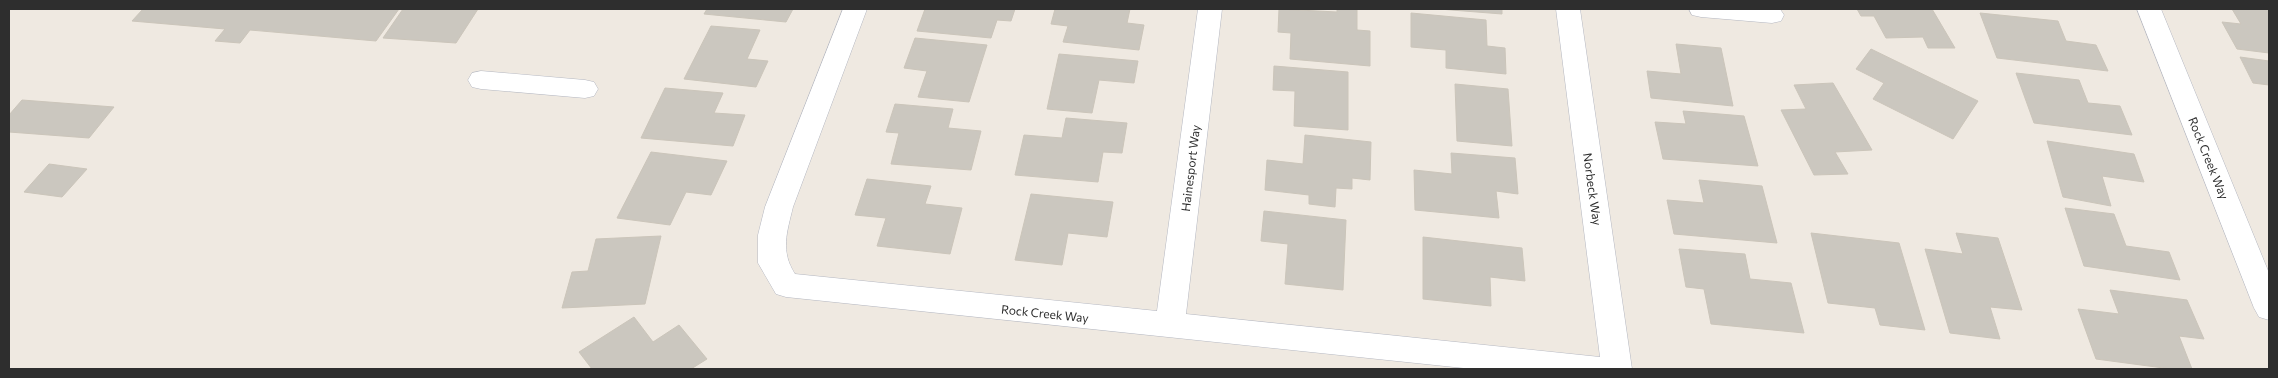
<svg xmlns="http://www.w3.org/2000/svg" width="2278" height="378" font-family="Commissioner,sans-serif">
<style>
.building{fill:#cbc7bf;stroke:#cbc5ba}
.lines{fill:none;stroke-linecap:round;stroke-linejoin:round}
.minor-casing{stroke:#b4b7c1;stroke-width:1}
.minor{fill:#fff;fill-rule:evenodd}
.labels{text-anchor:middle;dominant-baseline:central;stroke-width:5;stroke-linejoin:round;paint-order:stroke}
.street-label{font-size:12px;fill:#2e2e2e;stroke:#fff}
</style>
<rect width="100%" height="100%" fill="#efe9e1"/>
<!-- building -->
<g class="building">
<polygon points="143,9 399,9 376,41 250,30 240,43 215,41 225,29 132,21"/>
<polygon points="403,9 478,9 456,43 383,38"/>
<polygon points="707,9 793,9 786,22 704,14"/>
<polygon points="925,9 1015,9 1011,21 997,20 991,38 917,31"/>
<polygon points="1055,9 1130,9 1127,23 1144,25 1139,50 1063,42 1068,26 1051,24"/>
<polygon points="1279,9 1337,12 1337,9 1357,9 1357,30 1370,31 1370,66 1290,59 1291,33 1278,32"/>
<polygon points="1439,9 1502,9 1502,14"/>
<polygon points="1857,9 1932,9 1955,48 1928,48 1923,37 1886,38 1874,16 1861,16"/>
<polygon points="2232,9 2269,9 2269,53 2237,49 2222,22 2241,24"/>
<polygon points="1411,13 1486,20 1487,46 1505,48 1506,74 1446,68 1446,50 1411,47"/>
<polygon points="1980,13 2058,21 2066,41 2096,45 2108,71 1997,58"/>
<polygon points="711,26 760,30 747,59 768,61 756,87 684,79"/>
<polygon points="915,38 987,45 969,102 918,97 927,71 904,68"/>
<polygon points="1676,44 1721,48 1733,106 1651,98 1647,71 1681,74"/>
<polygon points="1871,49 1978,101 1953,139 1873,99 1884,83 1856,69"/>
<polygon points="1059,54 1138,61 1134,83 1099,80 1092,113 1047,109"/>
<polygon points="2240,57 2269,61 2269,85 2253,83"/>
<polygon points="1274,66 1348,72 1348,130 1294,126 1295,91 1273,90"/>
<polygon points="2016,73 2079,80 2088,103 2120,106 2132,135 2034,123"/>
<polygon points="1833,83 1872,150 1835,152 1848,174 1814,175 1781,110 1806,109 1794,85"/>
<polygon points="1455,84 1508,89 1512,146 1457,141"/>
<polygon points="665,88 723,93 714,113 745,115 733,146 641,138"/>
<polygon points="22,100 114,107 89,138 9,132 9,115"/>
<polygon points="895,104 953,109 948,128 981,131 971,170 891,164 899,133 886,132"/>
<polygon points="1683,111 1744,116 1758,166 1663,159 1655,122 1686,124"/>
<polygon points="1066,118 1127,123 1122,153 1103,152 1098,182 1015,175 1024,135 1062,138"/>
<polygon points="1305,135 1371,142 1370,180 1352,178 1352,189 1336,188 1335,207 1309,204 1309,195 1265,190 1267,160 1303,164"/>
<polygon points="2047,141 2134,154 2144,182 2102,176 2111,206 2063,197"/>
<polygon points="651,152 727,161 711,195 686,192 670,225 617,218"/>
<polygon points="1451,153 1515,158 1518,194 1496,191 1499,218 1415,210 1414,170 1452,174"/>
<polygon points="49,164 87,169 62,197 24,192"/>
<polygon points="867,179 931,186 925,204 962,208 950,254 877,246 886,218 855,215"/>
<polygon points="1699,180 1762,186 1777,243 1674,234 1667,200 1704,203"/>
<polygon points="1031,194 1113,202 1107,237 1068,233 1062,265 1015,260"/>
<polygon points="2065,208 2114,214 2126,246 2169,252 2180,280 2084,266"/>
<polygon points="1264,211 1346,220 1343,290 1285,284 1288,244 1261,241"/>
<polygon points="1811,233 1899,243 1925,330 1880,325 1875,308 1828,303"/>
<polygon points="1956,233 1998,238 2022,310 1990,307 2000,339 1950,333 1925,249 1963,254"/>
<polygon points="661,236 645,304 562,308 572,272 588,271 596,239"/>
<polygon points="1423,237 1522,248 1525,281 1490,277 1491,306 1423,299"/>
<polygon points="1679,249 1745,254 1750,279 1791,283 1804,333 1711,324 1704,289 1686,287"/>
<polygon points="2110,290 2187,300 2204,339 2179,336 2192,369 2171,369 2096,359 2078,309 2119,314"/>
<polygon points="634,317 653,342 679,325 707,359 691,369 592,369 579,352"/>
</g>
<g class="lines">
<!-- minor casing -->
<g class="minor-casing">
<g id="minor">
<path d="M843,9h24l-74,198c-6,25 -13,44 2,67l362,37 41,-302h24l-36,305 414,43 -44,-348h24l52,360h-159l-687,-72 -10,-3 -18,-31v-28l7,-28z"/>
<polygon points="1689,9 1780,9 1784,15 1781,21 1772,23 1701,17 1692,15"/>
<polygon points="2137,9 2161,9 2269,273 2269,320 2259,317 2254,308"/>
<polygon points="481,71 585,80 594,82 598,89 594,96 585,98 481,89 472,87 468,80 472,73"/>
</g>
</g>
<!-- minor -->
<use href="#minor" class="minor"/>
</g>
<g class="labels">
<!-- street labels -->
<g class="street-label">
<text transform="translate(2209 158) rotate(68)">Rock Creek Way</text>
<text transform="translate(1190 168) rotate(-83)">Hainesport Way</text>
<text transform="translate(1593 189) rotate(82)">Norbeck Way</text>
<text transform="translate(1045 313) rotate(6)">Rock Creek Way</text>
</g>
</g>
<!-- border -->
<rect width="2278" height="378" fill="none" stroke="#2e2e2e" stroke-width="20"/>
</svg>
